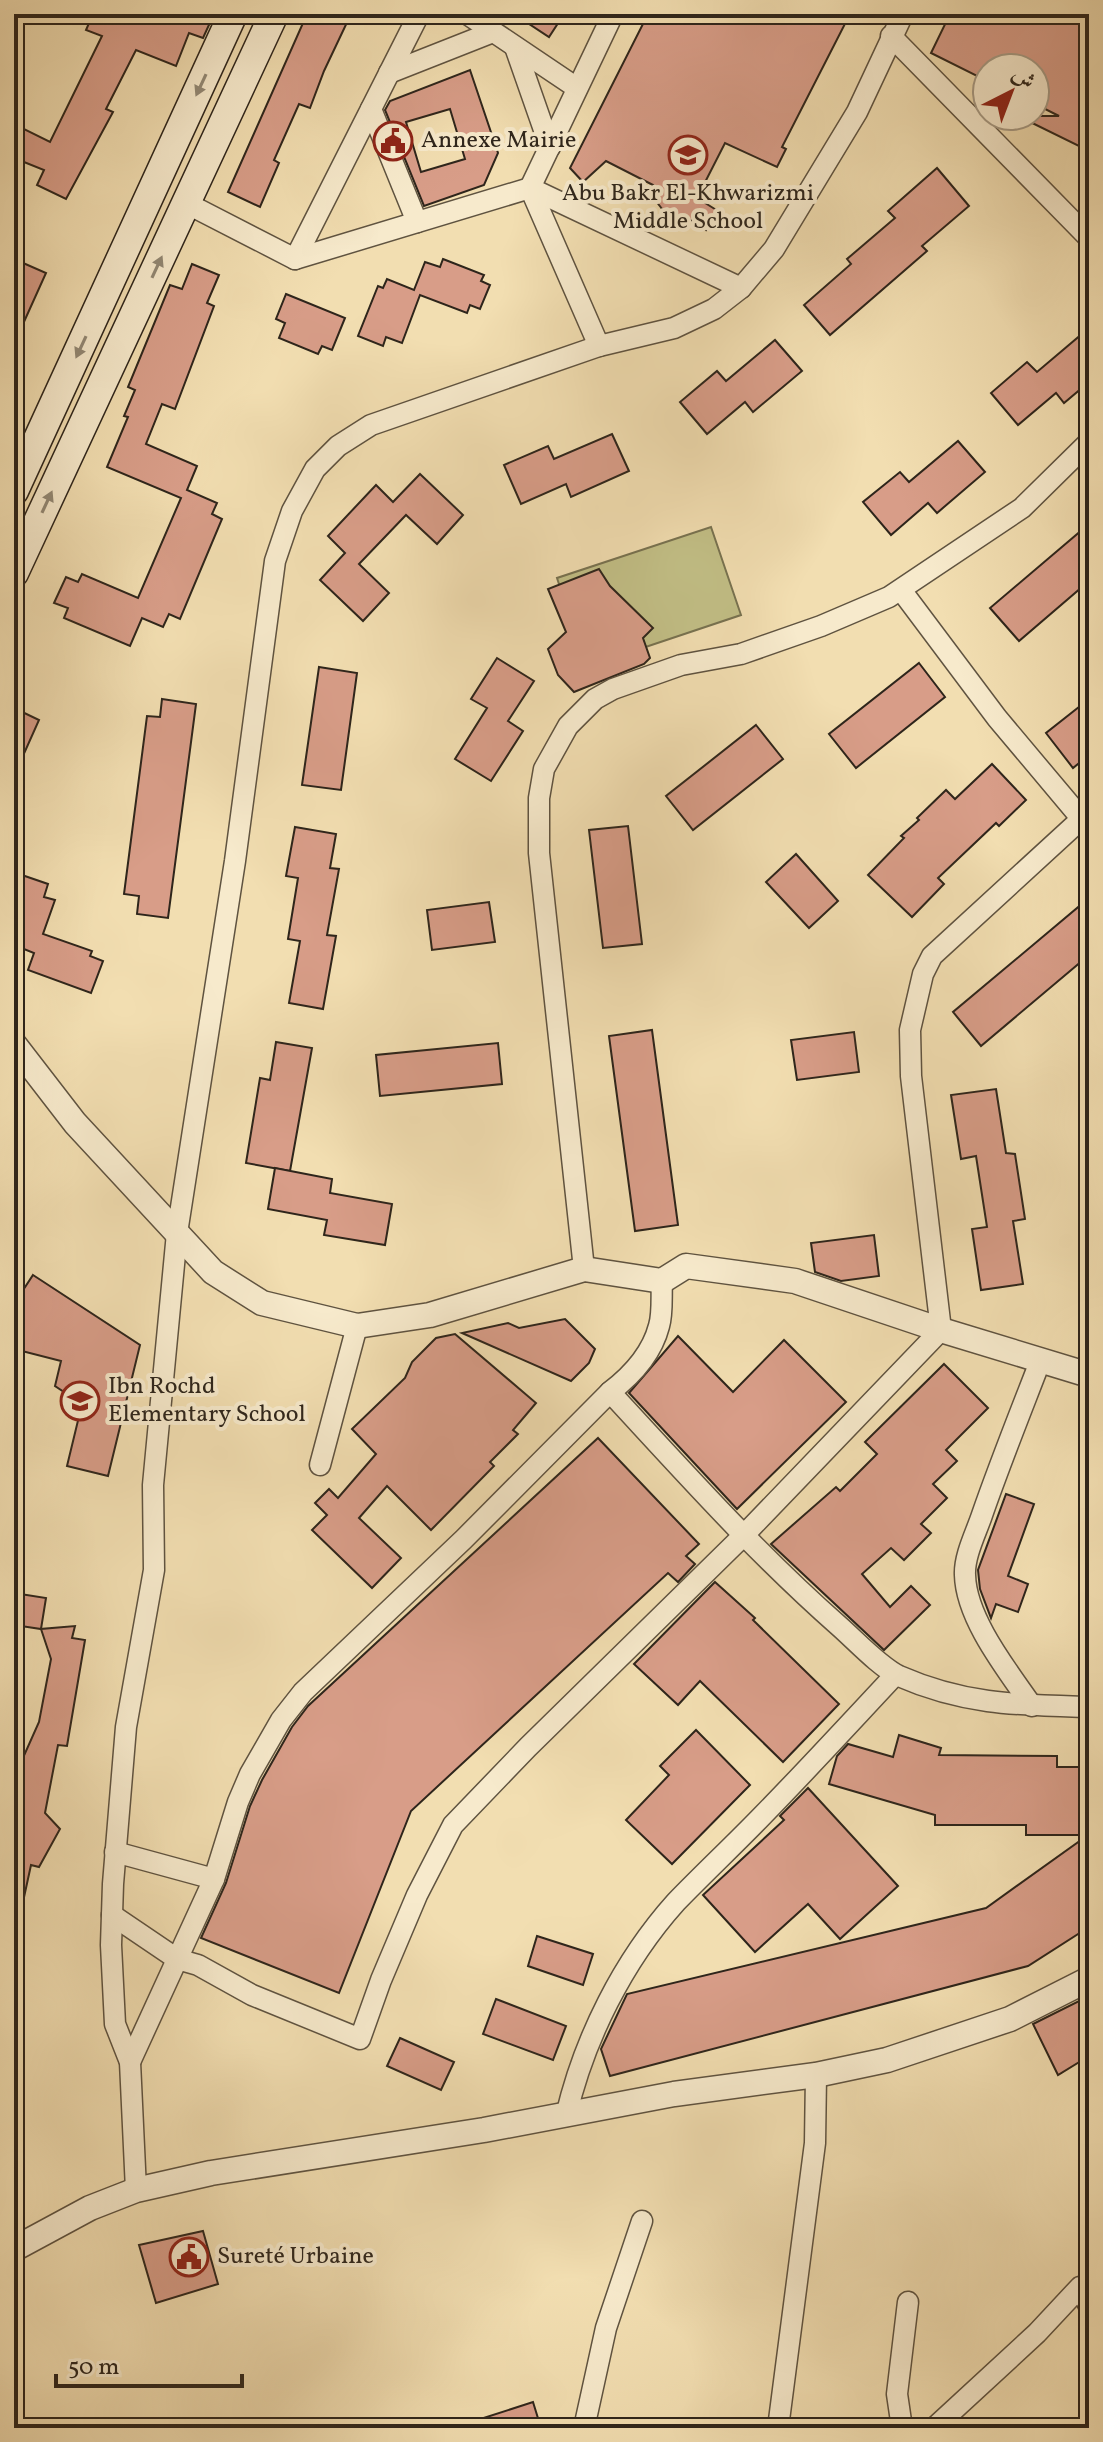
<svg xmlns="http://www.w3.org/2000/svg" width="1103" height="2442" font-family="Vollkorn,Amiri,serif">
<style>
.green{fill:#c2bf86;stroke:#787250;stroke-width:2}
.building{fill:#d89d88;stroke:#2e251b;stroke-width:2;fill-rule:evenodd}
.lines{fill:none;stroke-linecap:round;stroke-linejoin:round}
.minor-casing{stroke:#5f5340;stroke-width:23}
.tertiary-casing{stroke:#5f5340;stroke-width:27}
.secondary-casing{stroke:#2e251b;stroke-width:31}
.minor{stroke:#f7eacc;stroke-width:20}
.tertiary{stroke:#f7eacc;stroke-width:24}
.secondary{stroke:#f7eacc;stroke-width:28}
.oneway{fill:#928874}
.labels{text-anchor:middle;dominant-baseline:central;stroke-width:8;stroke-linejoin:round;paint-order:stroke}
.poi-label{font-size:24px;fill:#2e251b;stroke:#f7eacc;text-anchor:start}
</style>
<rect width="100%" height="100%" fill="#f2deb1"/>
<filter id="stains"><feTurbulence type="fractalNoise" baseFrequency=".0025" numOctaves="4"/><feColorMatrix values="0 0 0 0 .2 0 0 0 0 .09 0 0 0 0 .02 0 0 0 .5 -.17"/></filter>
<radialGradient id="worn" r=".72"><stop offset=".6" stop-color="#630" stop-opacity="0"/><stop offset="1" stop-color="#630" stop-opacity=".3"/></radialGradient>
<!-- green -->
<polygon class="green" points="711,527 741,615 586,667 557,578"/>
<!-- building -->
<g class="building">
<polygon points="93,14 214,14 203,38 189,33 176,66 136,50 106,109 113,112 66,199 37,185 44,170 14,158 14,124 50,142 102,36 86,30"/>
<polygon points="307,14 351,14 324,71 310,108 299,104 274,160 279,163 260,207 228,192"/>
<polygon points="514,14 564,14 549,37"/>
<polygon points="648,14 850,14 782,147 786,149 777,167 725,143 697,198 718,211 706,230 687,218 684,224 666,214 649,192 653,185 606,161 583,182 570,168"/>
<polygon points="950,14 1089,14 1089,151 1018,116 1059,116 1035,104 1035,68 987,68 987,81 931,53"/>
<path d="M470,70l28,83 -14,32 -60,21 -39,-96 5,-9zM450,109l15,50 -44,13 -15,-50z"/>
<polygon points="937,168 969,206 922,246 927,251 830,335 804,305 851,264 847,259 895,218 888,211"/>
<polygon points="14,259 46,273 14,344"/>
<polygon points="443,259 484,275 481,281 490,285 480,309 470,305 467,313 420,295 402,343 386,337 383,346 358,336 378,286 383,288 387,279 414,290 425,262 440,267"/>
<polygon points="192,264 219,275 207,303 214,306 175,409 162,404 146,444 197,466 187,490 217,503 212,514 222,519 180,619 169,614 163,627 142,618 130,646 64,618 68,608 54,603 66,577 78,582 82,574 138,598 181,498 107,467 128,417 124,416 135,390 128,387 170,285 182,289"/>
<polygon points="286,294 345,318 332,350 322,346 318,354 279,338 285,323 276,319"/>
<polygon points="1089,328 1089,382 1064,403 1056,393 1018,425 991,393 1027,362 1037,372"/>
<polygon points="775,340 802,371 753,412 745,402 707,434 680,402 717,371 726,381"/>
<polygon points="612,434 629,471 571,497 566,484 521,504 504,465 548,446 554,459"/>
<polygon points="958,441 985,472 937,513 928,503 891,535 863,502 900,472 909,482"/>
<polygon points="420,474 463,515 437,544 406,515 359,564 389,593 363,621 320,580 345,553 328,536 376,485 393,502"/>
<polygon points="1089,524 1089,581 1019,641 990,608"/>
<polygon points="599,569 610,586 653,628 643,638 650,658 644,664 574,692 558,675 548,649 566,632 548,589"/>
<polygon points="497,658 534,681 508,721 523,731 491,781 455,759 487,708 471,699"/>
<polygon points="919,663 945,697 856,768 829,734"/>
<polygon points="319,667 357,673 341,790 302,785"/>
<polygon points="162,699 196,704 168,918 137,914 139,896 124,894 147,716 160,717"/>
<polygon points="1089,699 1089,755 1073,768 1046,733"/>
<polygon points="14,708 39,720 14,776"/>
<polygon points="756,725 783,759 693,830 666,796"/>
<polygon points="992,764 1026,800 999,826 996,823 938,878 944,884 912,917 868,875 904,838 901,836 919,820 917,818 946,790 955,799"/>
<polygon points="628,826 642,944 603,948 589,830"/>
<polygon points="295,827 336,834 330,868 339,869 327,935 336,936 323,1009 289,1003 300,941 288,939 298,878 286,876"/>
<polygon points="796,854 838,901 809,928 766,882"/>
<polygon points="19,874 48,884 44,897 55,900 43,934 92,951 90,956 103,961 91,993 28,970 34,953 14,945 14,888"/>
<polygon points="1089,898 1089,955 981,1046 953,1012"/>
<polygon points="489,902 495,942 432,950 427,910"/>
<polygon points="652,1030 678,1225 635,1231 609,1036"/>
<polygon points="854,1032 859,1072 797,1080 791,1040"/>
<polygon points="276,1042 312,1048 290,1171 246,1163 260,1078 270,1080"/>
<polygon points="498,1043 502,1084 380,1096 376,1055"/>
<polygon points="996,1089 1006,1153 1015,1154 1025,1219 1013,1221 1023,1284 981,1290 972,1229 987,1227 976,1156 961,1159 951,1095"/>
<polygon points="275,1168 332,1179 330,1193 392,1204 385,1245 324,1235 327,1220 268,1209"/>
<polygon points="874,1235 879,1276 841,1281 815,1272 811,1243"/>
<polygon points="33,1275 140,1345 108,1476 67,1466 82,1404 55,1386 61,1361 14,1349 14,1304"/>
<polygon points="565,1319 595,1349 589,1363 571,1381 462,1333 508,1323 519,1328"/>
<polygon points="455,1334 536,1403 513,1430 518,1434 490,1462 494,1466 431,1530 387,1486 359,1518 401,1558 372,1588 312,1530 327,1515 315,1503 329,1489 338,1498 376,1454 352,1429 405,1378 412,1362 436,1338"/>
<polygon points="678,1336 733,1392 784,1340 846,1402 737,1509 629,1393"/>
<polygon points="944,1364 988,1408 946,1450 957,1461 933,1484 947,1498 921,1524 931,1533 904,1560 891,1548 862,1574 890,1607 911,1586 930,1605 884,1650 771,1544 836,1487 840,1491 877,1454 865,1442"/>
<polygon points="598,1438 699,1544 686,1556 695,1564 678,1582 668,1573 411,1811 339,1993 201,1938 226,1883 250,1806 262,1780 292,1727 308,1706"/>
<polygon points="1006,1494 1034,1504 1008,1576 1028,1584 1018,1612 996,1604 991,1618 980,1589 978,1570"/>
<polygon points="715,1582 755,1618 753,1620 839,1704 783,1762 700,1681 678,1705 634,1664"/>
<polygon points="14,1593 46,1598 41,1629 14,1625"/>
<polygon points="75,1626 72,1638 85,1640 67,1746 58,1745 45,1813 60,1829 39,1867 31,1865 23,1902 14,1901 14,1778 39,1722 51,1659 41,1629"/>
<polygon points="696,1730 750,1785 672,1864 626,1820 669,1775 660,1766"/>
<polygon points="899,1735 941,1748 939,1755 1057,1756 1057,1767 1089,1767 1089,1927 1028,1966 610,2076 601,2049 627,1994 986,1908 1088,1835 1026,1835 1026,1825 935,1825 935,1815 829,1784 837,1756 848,1744 893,1757"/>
<polygon points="808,1788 898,1886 840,1939 808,1904 755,1952 703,1895 784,1820 780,1816"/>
<polygon points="537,1936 593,1954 583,1985 528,1966"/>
<polygon points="1089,1996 1089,2056 1058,2075 1033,2024"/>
<polygon points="496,1999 566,2026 553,2060 483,2034"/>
<polygon points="400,2038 454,2062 441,2090 387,2066"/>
<polygon points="203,2231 218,2284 156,2303 139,2245"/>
<polygon points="533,2402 541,2428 466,2428 465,2424"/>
</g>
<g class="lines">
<!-- minor casing -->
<g class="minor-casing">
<g id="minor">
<polyline points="467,14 577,88"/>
<polyline points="891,36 1089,238"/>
<polyline points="515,47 550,147"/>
<polyline points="389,73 493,32"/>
<polyline points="371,109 417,222"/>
<polyline points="530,188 613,14"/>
<polyline points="530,188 599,346"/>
<polyline points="186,203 295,259 419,14"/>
<polyline points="295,259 530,188 741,288"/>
<polyline points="901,590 997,718 1081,818"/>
<polyline points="584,1269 539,853 539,798 544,769 568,726 595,699 613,689 681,665 741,654 821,626 889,597 1022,508 1089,442"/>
<path d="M610,1392c74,80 147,162 229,234 17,15 41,41 60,50 66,29 120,29 190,31"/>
<polyline points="320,1465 357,1326"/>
<path d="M1032,1706c-24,-35 -66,-87 -67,-131 -1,-19 11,-42 17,-60 18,-52 39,-104 59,-156"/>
<polyline points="115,1852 214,1879"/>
<polyline points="112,1915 177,1959 198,1965 252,1995 360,2039 381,1980 417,1895 453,1825 528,1747 743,1536 941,1330 911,1076 910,1030 923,974 932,956 1089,812"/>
<path d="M130,2062l84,-183 24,-77 12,-28 31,-54 22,-28 161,-153 146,-147c21,-16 42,-39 49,-66 4,-13 2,-31 3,-45"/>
<path d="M566,2116c18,-77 57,-155 110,-214 28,-29 58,-57 86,-86 45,-46 89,-94 133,-141"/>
<polyline points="136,2190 130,2062 115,2024 111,1945 113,1884 126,1727 154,1570 153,1485 177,1233 235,861 275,561 292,511 315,469 338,446 371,425 599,346 674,328 714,309 741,288 774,249 857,112 903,14"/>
<polyline points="584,2428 606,2328 642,2221"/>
<polyline points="778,2428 815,2143 816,2075"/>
<polyline points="902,2428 897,2394 908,2302"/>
<polyline points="934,2428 1037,2333 1080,2287 1089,2306"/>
</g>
</g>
<!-- tertiary casing -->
<g class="tertiary-casing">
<g id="tertiary">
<polyline points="14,1044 75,1123 213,1272 262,1303 357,1326 430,1315 584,1269 662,1281 686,1266 795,1281 941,1330 1089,1375"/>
<polyline points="14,2249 90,2208 136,2190 211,2173 484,2130 674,2094 816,2075 887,2060 1010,2019 1089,1979"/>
</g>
</g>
<!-- secondary casing -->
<g class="secondary-casing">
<g id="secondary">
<polyline points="14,491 233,14"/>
<polyline points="14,573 274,14"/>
</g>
</g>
<!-- minor -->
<use href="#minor" class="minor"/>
<!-- tertiary -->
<use href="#tertiary" class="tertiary"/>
<!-- secondary -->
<use href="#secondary" class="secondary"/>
</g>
<!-- one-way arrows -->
<defs><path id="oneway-solid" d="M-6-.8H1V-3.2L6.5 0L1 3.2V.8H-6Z" transform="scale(2)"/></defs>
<g class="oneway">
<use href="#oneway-solid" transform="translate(201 85) rotate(115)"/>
<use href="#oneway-solid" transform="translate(157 267) rotate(-65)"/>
<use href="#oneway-solid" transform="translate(81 347) rotate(115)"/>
<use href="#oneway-solid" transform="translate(47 502) rotate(-65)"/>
</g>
<!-- icons -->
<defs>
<g id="civic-ring" transform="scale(2)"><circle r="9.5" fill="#f7eacc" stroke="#8f2418" stroke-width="1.5"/><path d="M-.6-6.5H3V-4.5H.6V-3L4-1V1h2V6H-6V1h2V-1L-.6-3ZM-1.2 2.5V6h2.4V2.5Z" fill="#8f2418"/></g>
<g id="school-ring" transform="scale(2)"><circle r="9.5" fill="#f7eacc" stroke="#8f2418" stroke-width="1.5"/><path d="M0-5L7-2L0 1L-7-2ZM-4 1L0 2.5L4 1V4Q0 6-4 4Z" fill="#8f2418"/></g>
</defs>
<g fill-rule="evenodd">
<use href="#civic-ring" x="393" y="141"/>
<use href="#school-ring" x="688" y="155"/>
<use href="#school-ring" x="80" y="1401"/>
<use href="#civic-ring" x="189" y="2257"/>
</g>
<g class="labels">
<!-- poi labels -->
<g class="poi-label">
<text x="421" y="141">Annexe Mairie</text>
<text x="688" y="194" text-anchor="middle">Abu Bakr El-Khwarizmi<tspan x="688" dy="28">Middle School</tspan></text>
<text x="108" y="1387">Ibn Rochd<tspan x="108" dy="28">Elementary School</tspan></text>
<text x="217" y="2257">Sureté Urbaine</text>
</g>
</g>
<!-- margin -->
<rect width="1103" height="2442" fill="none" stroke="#f2deb1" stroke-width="48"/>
<rect x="16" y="16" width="1071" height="2410" fill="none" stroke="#2e251b" stroke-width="4"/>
<rect x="24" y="24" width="1055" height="2394" fill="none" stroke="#2e251b" stroke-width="2"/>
<!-- north arrow -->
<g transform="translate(1011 92) rotate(42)"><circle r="38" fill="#f7eacc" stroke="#a79b85" stroke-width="2"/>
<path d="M0-6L14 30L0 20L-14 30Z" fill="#8f2418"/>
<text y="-12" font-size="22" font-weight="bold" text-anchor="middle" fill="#2e251b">ش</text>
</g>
<!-- scale -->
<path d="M56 2374v12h186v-12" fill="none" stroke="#2e251b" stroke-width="4"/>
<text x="68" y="2374" font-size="24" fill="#2e251b" stroke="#f7eacc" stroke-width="6" paint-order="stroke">50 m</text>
<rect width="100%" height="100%" filter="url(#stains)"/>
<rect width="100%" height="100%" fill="url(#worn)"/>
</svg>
